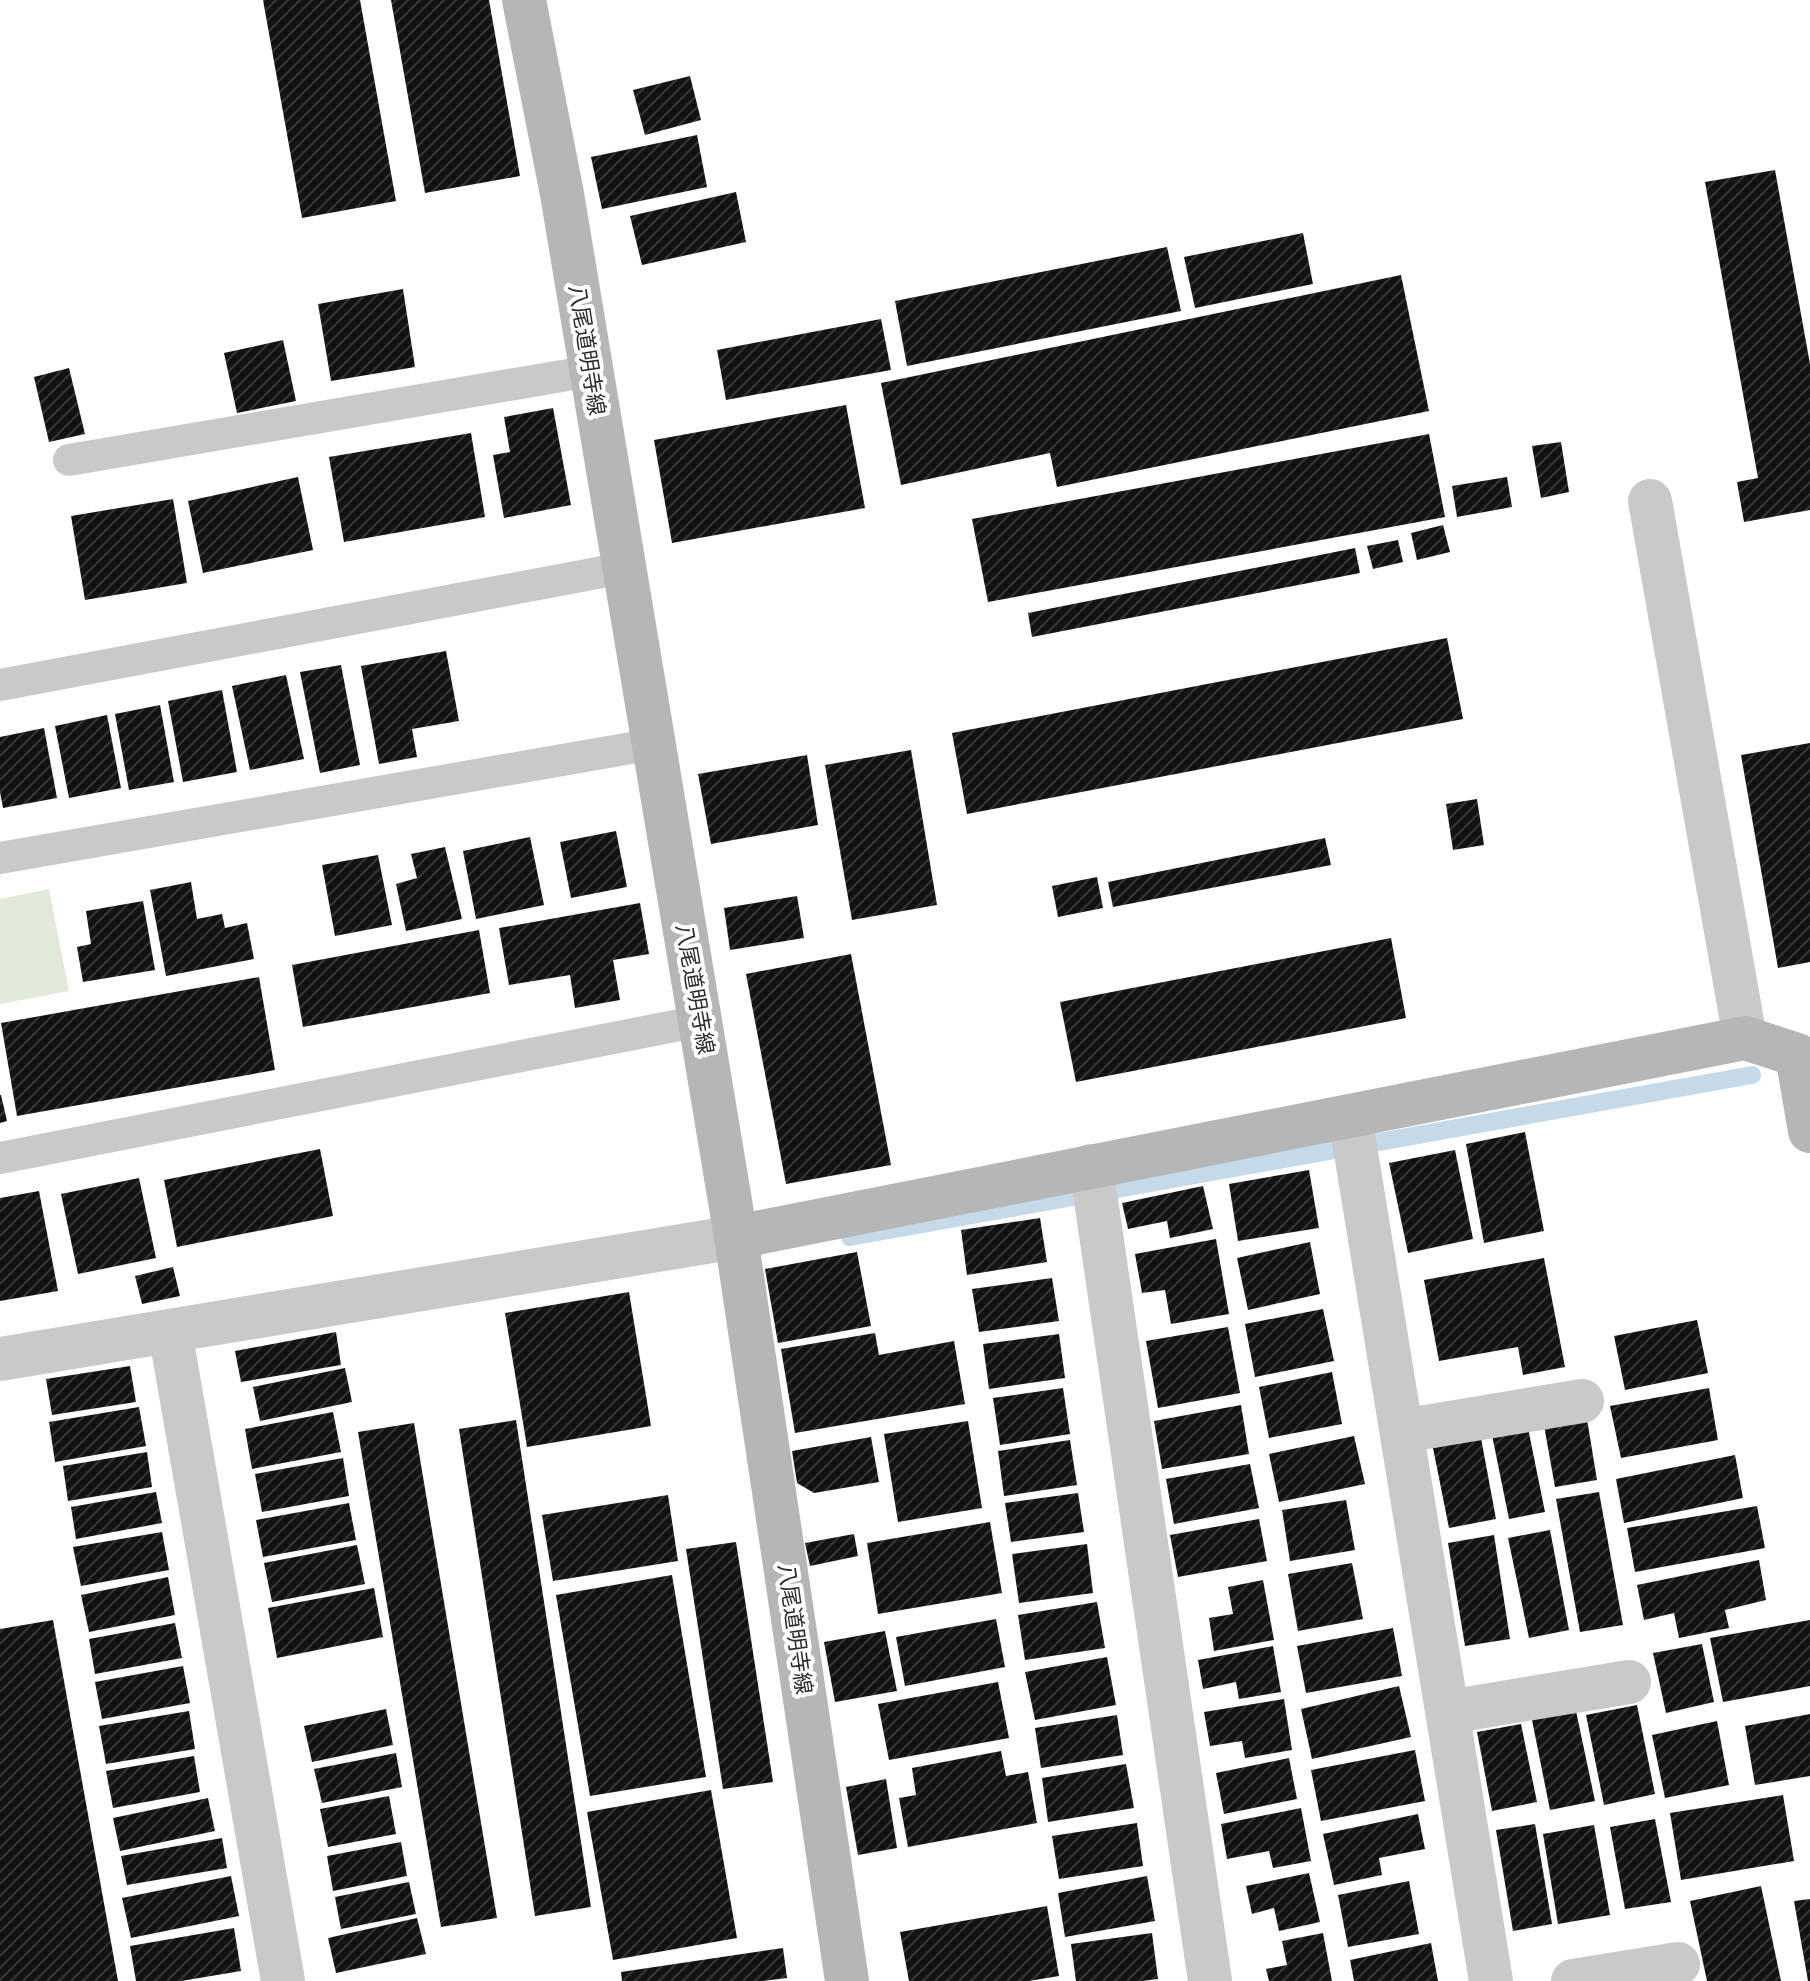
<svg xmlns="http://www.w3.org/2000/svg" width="1810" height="1981" font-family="'Fira Sans','Noto Sans JP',sans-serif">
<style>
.park{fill:#e1e9d9}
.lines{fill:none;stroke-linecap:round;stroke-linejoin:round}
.stream{stroke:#c5d9e9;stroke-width:18}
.building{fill:url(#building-hatch)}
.lane{stroke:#c9c9c9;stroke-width:32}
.street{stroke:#c9c9c9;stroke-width:44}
.secondary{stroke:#b6b6b6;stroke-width:44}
.labels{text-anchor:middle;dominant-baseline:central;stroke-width:8;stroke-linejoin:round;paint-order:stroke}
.street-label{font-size:22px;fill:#2c2c2c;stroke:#fff}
</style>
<defs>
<pattern id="building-hatch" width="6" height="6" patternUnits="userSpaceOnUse" patternTransform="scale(2)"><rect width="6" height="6" fill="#131313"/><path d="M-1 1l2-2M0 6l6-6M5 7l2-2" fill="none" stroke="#363636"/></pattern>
</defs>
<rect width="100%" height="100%" fill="#fff"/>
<!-- park -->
<polygon class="park" points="49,889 69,991 0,1004 0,899"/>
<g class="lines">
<!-- stream -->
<polyline class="stream" points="850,1237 1752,1075"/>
</g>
<!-- building -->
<g class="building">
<polygon points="263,0 360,0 396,201 302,218"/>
<polygon points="391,0 489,0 520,176 425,193"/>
<polygon points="690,76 701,120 645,135 633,90"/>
<polygon points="697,135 707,187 602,209 591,157"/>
<polygon points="1775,170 1810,364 1810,510 1744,522 1737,482 1758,478 1705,182"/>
<polygon points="736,192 746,242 642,265 630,216"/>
<polygon points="1303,233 1313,284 1195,308 1184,257"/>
<polygon points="1167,247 1181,311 907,366 895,301"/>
<polygon points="1401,275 1429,411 1057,487 1050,453 901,485 881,383"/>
<polygon points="403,289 415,367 331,381 318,304"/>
<polygon points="881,319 891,370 726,400 717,350"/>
<polygon points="283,340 296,401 237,413 224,353"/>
<polygon points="69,368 85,434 49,442 34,377"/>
<polygon points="846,405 865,508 672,543 654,440"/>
<polygon points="553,408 571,505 504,518 493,455 510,452 504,417"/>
<polygon points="471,433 485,517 344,542 329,457"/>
<polygon points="1429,434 1445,517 988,602 972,519"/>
<polygon points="1561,442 1569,492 1541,498 1532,446"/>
<polygon points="298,477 313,550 203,573 188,501"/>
<polygon points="1507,477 1512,507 1457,517 1452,486"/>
<polygon points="173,499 187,583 85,600 71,516"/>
<polygon points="1443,525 1450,552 1417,560 1411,533"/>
<polygon points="1398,540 1403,562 1373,569 1367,546"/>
<polygon points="1355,548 1360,573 1032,637 1028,613"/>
<polygon points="1447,638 1463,719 967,814 952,733"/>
<polygon points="446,651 459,721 412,729 417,757 379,764 361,666"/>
<polygon points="341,665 360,765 320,773 300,672"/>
<polygon points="286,675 304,759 250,770 232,686"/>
<polygon points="222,690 237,772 183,782 168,701"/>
<polygon points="160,705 174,782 129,790 115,714"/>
<polygon points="107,715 121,788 69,798 55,726"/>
<polygon points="44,728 57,798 3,808 0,792 0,737"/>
<polygon points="1810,743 1810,962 1778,968 1741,755"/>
<polygon points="911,750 937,905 852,920 825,765"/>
<polygon points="807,755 818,825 711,844 698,774"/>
<polygon points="1477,799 1484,845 1453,850 1446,804"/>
<polygon points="616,831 627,887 571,898 560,842"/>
<polygon points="530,837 544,905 476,919 463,851"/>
<polygon points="1325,838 1331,865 1113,907 1108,882"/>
<polygon points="445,847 462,919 406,931 396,884 417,878 411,854"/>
<polygon points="378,855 392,925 335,936 322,865"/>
<polygon points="1097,877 1103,908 1058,917 1052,886"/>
<polygon points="191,882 197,919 222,914 225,928 247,923 254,959 166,976 150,890"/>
<polygon points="797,896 804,938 730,950 724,908"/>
<polygon points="143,901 155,970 83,982 77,947 91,944 86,911"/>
<polygon points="640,903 649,954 613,960 620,1000 575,1008 570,975 509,985 499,928"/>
<polygon points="479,930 490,993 303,1027 292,965"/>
<polygon points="1391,938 1406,1018 1076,1082 1060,1002"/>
<polygon points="851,954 891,1165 786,1184 746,974"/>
<polygon points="259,977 275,1070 17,1116 1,1023"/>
<polygon points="0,1095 1,1095 7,1121 0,1123"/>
<polygon points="1525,1132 1544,1231 1484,1243 1466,1144"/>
<polygon points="320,1149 333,1216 177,1247 164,1180"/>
<polygon points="1455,1150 1473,1239 1408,1253 1389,1163"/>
<polygon points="1309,1170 1319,1228 1238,1241 1229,1184"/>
<polygon points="139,1178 156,1258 78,1274 61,1194"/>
<polygon points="1203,1186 1213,1229 1170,1238 1167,1221 1128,1229 1122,1203"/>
<polygon points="39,1191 58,1291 0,1301 0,1198"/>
<polygon points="1040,1218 1047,1262 967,1275 961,1230"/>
<polygon points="1216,1239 1229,1314 1171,1324 1165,1290 1142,1293 1135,1254"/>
<polygon points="1310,1242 1320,1294 1248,1310 1237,1258"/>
<polygon points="857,1252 871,1326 778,1343 765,1269"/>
<polygon points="1544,1258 1565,1367 1523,1375 1518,1347 1439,1361 1424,1280"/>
<polygon points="173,1267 180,1296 142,1304 135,1276"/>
<polygon points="1052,1278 1059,1321 979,1332 972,1289"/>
<polygon points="629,1292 651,1426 527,1447 505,1313"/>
<polygon points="1323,1309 1334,1361 1255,1377 1245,1324"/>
<polygon points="1697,1320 1708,1373 1625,1390 1614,1336"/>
<polygon points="1228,1327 1240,1393 1158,1408 1146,1341"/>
<polygon points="336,1332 341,1365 241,1382 235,1351"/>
<polygon points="875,1333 879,1355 954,1341 965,1404 795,1433 781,1349"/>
<polygon points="1059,1334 1065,1378 989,1389 983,1344"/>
<polygon points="130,1366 136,1402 52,1415 46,1379"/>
<polygon points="345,1368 352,1402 260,1421 253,1387"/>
<polygon points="1332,1372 1342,1424 1269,1438 1259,1387"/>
<polygon points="1063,1388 1070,1434 1000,1445 993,1398"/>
<polygon points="1709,1388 1718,1440 1621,1458 1610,1406"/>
<polygon points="1241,1405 1249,1454 1162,1469 1154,1421"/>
<polygon points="139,1407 146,1446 55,1462 49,1422"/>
<polygon points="333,1412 341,1452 252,1469 245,1429"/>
<polygon points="1586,1413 1597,1480 1555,1487 1543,1420"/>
<polygon points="516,1420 591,1907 535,1916 459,1429"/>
<polygon points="968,1421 982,1508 898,1522 884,1434"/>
<polygon points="414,1423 497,1918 441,1927 358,1432"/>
<polygon points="1528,1428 1545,1512 1509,1519 1492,1435"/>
<polygon points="1354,1436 1365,1484 1279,1502 1269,1454"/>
<polygon points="871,1437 879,1482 814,1493 797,1483 792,1451"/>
<polygon points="1481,1438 1496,1519 1449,1528 1433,1448"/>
<polygon points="1070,1440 1077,1485 1004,1496 998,1451"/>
<polygon points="147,1452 152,1487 68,1501 63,1466"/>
<polygon points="1735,1455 1743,1498 1624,1523 1616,1479"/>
<polygon points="343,1458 349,1496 262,1512 255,1474"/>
<polygon points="1250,1464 1259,1508 1174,1524 1166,1479"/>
<polygon points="156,1492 162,1523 76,1539 71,1507"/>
<polygon points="1599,1492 1623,1625 1580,1632 1556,1499"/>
<polygon points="1078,1493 1084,1532 1011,1542 1005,1503"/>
<polygon points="668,1495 678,1561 553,1581 542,1515"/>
<polygon points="1346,1500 1355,1550 1290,1561 1282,1510"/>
<polygon points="349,1503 356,1540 263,1557 256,1520"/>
<polygon points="1757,1506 1765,1548 1635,1572 1627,1528"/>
<polygon points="1259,1519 1267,1561 1178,1577 1170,1535"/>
<polygon points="990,1522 1002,1593 878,1614 867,1543"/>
<polygon points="1550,1530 1569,1630 1529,1638 1508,1538"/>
<polygon points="162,1532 169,1570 81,1586 73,1547"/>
<polygon points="854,1534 858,1556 810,1566 805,1543"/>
<polygon points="1494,1535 1510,1639 1465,1646 1448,1543"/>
<polygon points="736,1542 773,1782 723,1789 686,1549"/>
<polygon points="1087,1544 1093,1593 1019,1603 1012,1554"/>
<polygon points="357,1545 365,1584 272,1602 264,1563"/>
<polygon points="1759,1560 1766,1600 1725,1610 1729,1628 1679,1638 1674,1613 1644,1620 1637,1585"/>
<polygon points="1352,1563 1363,1619 1298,1631 1288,1574"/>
<polygon points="672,1575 706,1777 590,1796 556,1595"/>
<polygon points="168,1577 175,1615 89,1632 81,1595"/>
<polygon points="1263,1580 1274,1640 1214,1651 1209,1618 1233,1614 1228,1587"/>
<polygon points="374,1588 383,1637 277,1658 268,1608"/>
<polygon points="1097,1602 1105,1648 1025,1660 1018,1615"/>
<polygon points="996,1619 1005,1667 905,1686 896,1637"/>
<polygon points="53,1620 118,1981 0,1981 0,1629"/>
<polygon points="1810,1620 1810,1686 1723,1702 1710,1638"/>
<polygon points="175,1623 182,1658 95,1674 89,1639"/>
<polygon points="1393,1628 1402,1676 1306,1693 1297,1646"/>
<polygon points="885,1631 897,1691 835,1702 824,1642"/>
<polygon points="1702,1644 1714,1702 1666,1713 1653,1653"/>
<polygon points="1273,1646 1281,1692 1239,1699 1236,1682 1203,1689 1198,1660"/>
<polygon points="1107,1657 1116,1705 1035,1720 1025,1672"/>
<polygon points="183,1666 190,1703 102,1719 95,1682"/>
<polygon points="998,1682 1009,1738 889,1760 878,1704"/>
<polygon points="1399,1686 1411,1737 1312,1759 1301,1709"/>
<polygon points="1284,1699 1292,1750 1245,1758 1242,1741 1210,1746 1204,1712"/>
<polygon points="1637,1705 1655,1794 1604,1805 1586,1715"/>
<polygon points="386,1709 393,1745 312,1762 304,1726"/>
<polygon points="189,1711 195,1749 106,1764 99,1726"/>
<polygon points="1576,1711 1595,1801 1550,1810 1532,1720"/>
<polygon points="1810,1714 1810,1776 1755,1785 1745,1726"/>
<polygon points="1117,1715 1123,1755 1041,1768 1035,1728"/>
<polygon points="1717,1721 1729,1785 1665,1798 1652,1735"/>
<polygon points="1521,1724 1537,1802 1492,1811 1477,1732"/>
<polygon points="1415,1750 1425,1801 1321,1821 1311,1770"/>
<polygon points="1001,1751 1006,1776 1028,1772 1037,1823 908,1847 899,1798 916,1795 912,1768"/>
<polygon points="396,1753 402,1787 322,1803 314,1769"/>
<polygon points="194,1756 200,1792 113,1808 106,1771"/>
<polygon points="1289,1758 1297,1799 1224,1814 1216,1773"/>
<polygon points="1126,1764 1134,1808 1048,1822 1042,1778"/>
<polygon points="886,1779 897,1848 858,1855 846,1787"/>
<polygon points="711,1790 737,1938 613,1960 587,1812"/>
<polygon points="1783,1795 1794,1861 1681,1880 1670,1813"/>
<polygon points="389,1796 396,1834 328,1847 320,1809"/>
<polygon points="208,1798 215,1831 120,1851 113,1818"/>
<polygon points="1301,1808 1311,1861 1273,1868 1269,1851 1227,1859 1221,1824"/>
<polygon points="1418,1814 1425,1849 1379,1858 1382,1875 1334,1885 1323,1834"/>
<polygon points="1655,1819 1671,1902 1625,1909 1610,1827"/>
<polygon points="1137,1823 1143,1866 1059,1879 1052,1836"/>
<polygon points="1535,1824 1552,1924 1513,1931 1496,1830"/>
<polygon points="1594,1825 1610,1915 1558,1924 1543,1834"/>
<polygon points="222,1838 227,1868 127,1885 121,1856"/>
<polygon points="401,1842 407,1876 333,1891 327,1856"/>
<polygon points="1309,1873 1320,1922 1279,1931 1274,1908 1252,1914 1246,1886"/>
<polygon points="231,1876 239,1916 131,1938 122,1898"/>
<polygon points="1147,1876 1155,1921 1065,1937 1058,1893"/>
<polygon points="1409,1881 1419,1934 1348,1947 1338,1895"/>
<polygon points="409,1882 416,1914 341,1929 335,1897"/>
<polygon points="1761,1886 1781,1981 1707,1981 1690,1901"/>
<polygon points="1810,1899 1810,1981 1808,1981 1794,1901"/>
<polygon points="1047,1906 1059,1976 1029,1981 909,1981 900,1932"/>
<polygon points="417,1918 426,1954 336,1973 328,1938"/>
<polygon points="234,1928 241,1971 181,1981 136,1981 130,1946"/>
<polygon points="1152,1933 1158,1979 1142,1981 1076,1981 1071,1944"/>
<polygon points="1323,1933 1332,1981 1269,1981 1266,1969 1287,1965 1282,1941"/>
<polygon points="1431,1943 1438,1981 1354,1981 1350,1960"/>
<polygon points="783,1948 787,1978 763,1981 622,1981 621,1972"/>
</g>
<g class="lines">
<!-- lane -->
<g class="lane">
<polyline points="69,460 591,371"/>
<polyline points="0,685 624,568"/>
<polyline points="0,858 654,744"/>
<polyline points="0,1158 700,1021"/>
</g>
<!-- street -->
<g class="street">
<polyline points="1650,501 1745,1038"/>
<polyline points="1350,1116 1491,1981"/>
<polyline points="1091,1166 1210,1981"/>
<polyline points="170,1331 283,1981"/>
<polyline points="0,1359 736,1237"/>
<polyline points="1402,1431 1582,1401"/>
<polyline points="1448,1712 1629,1682"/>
<polyline points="1573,1981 1678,1964"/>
</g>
<!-- secondary -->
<g class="secondary">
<polyline points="524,0 562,194 736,1237 847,1981"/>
<polyline points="736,1237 1745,1038 1797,1055 1810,1131"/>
</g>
</g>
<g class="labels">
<!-- street labels -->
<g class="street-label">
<text transform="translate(587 350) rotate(81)">八尾道明寺線</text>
<text transform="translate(695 989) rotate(80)">八尾道明寺線</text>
<text transform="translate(795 1629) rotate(82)">八尾道明寺線</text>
</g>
</g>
</svg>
